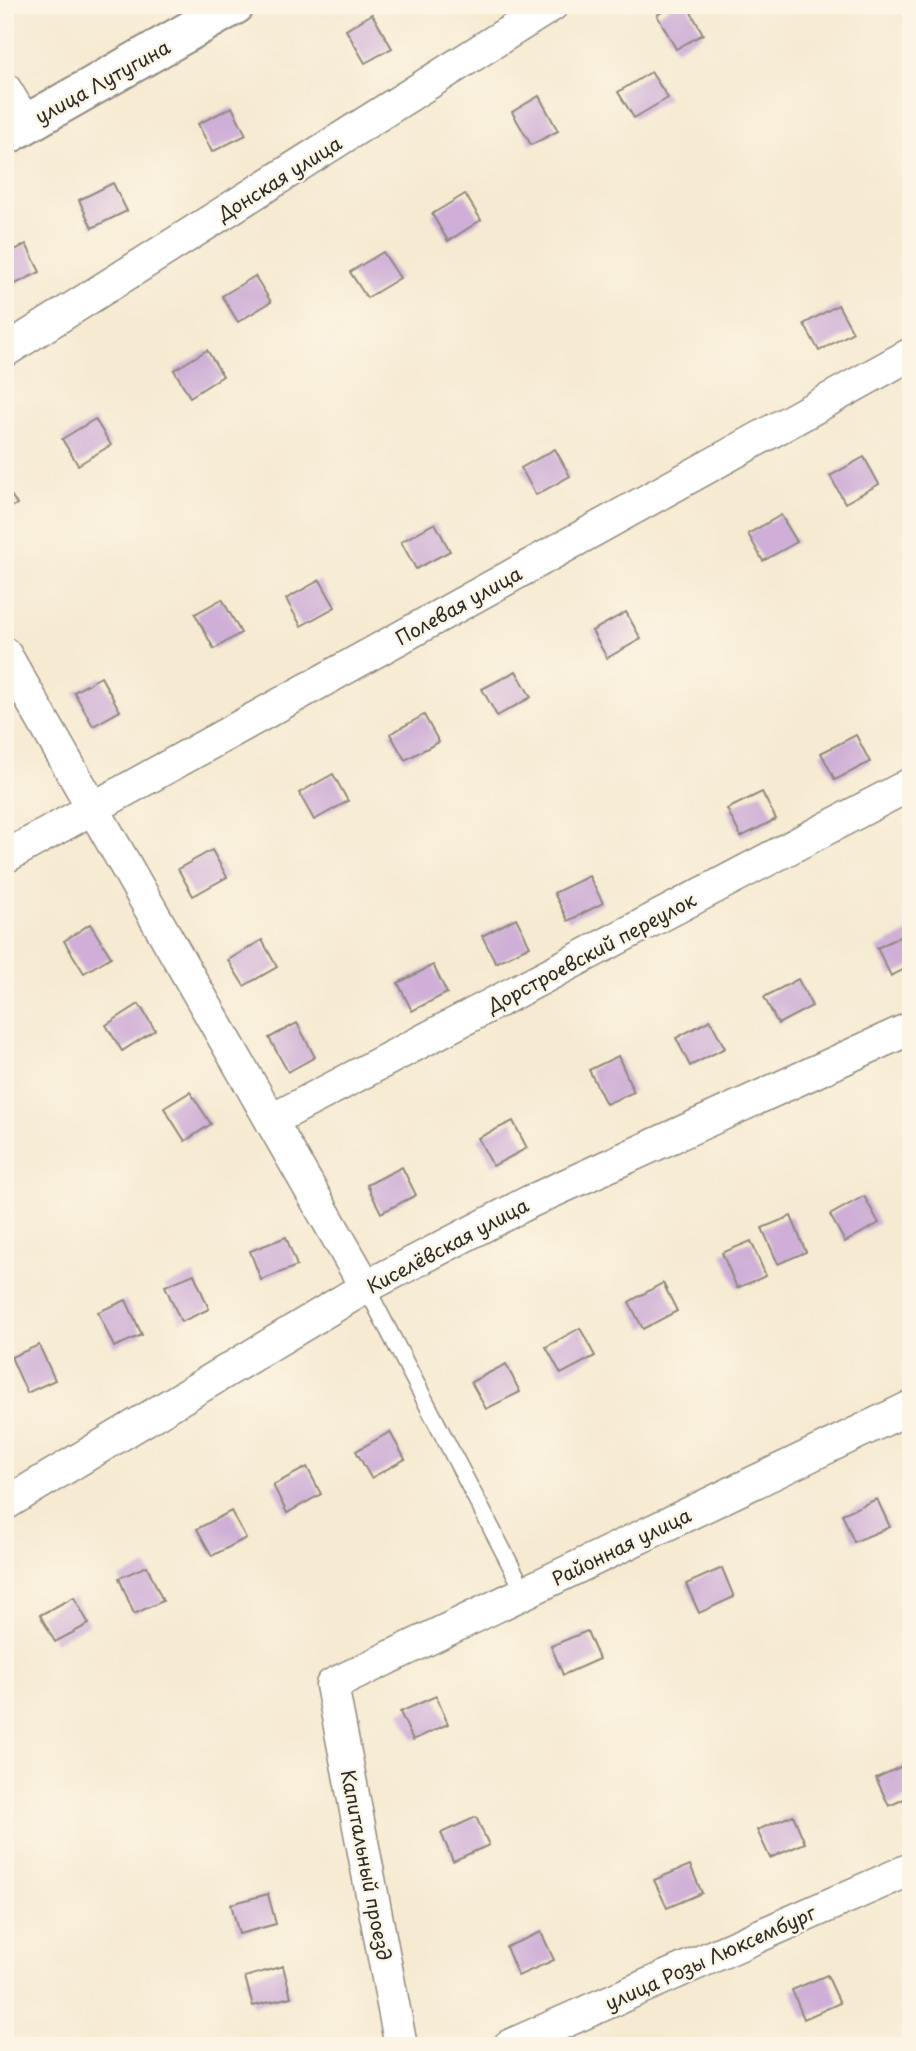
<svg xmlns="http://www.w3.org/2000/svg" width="916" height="2051" font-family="'Playpen Sans',sans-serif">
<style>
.building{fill:#cfafd7}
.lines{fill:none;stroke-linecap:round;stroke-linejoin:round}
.service-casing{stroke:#908a7e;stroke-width:19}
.minor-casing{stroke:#908a7e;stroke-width:35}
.secondary-casing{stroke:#908a7e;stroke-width:42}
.service{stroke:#fff;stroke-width:16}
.minor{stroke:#fff;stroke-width:32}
.secondary{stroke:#fff;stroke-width:38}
.labels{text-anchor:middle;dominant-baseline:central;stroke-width:5;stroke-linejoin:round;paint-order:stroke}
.street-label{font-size:19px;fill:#2b2b2b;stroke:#fcf5e5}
</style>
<rect width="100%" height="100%" fill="#fcf5e5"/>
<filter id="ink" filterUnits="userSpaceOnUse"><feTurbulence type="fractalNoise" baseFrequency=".0143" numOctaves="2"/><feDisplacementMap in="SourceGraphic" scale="14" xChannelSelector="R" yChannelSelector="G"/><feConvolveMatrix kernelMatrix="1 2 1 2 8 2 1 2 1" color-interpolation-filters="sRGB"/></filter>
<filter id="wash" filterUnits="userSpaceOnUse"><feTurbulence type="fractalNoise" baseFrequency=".00686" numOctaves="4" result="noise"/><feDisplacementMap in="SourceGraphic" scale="28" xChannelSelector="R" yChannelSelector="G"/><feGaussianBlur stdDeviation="1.57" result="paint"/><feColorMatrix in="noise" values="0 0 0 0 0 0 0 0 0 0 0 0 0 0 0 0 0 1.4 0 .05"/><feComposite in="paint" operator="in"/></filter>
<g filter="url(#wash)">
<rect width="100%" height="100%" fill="#f6ead2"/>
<g id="blocks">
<!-- building -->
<g class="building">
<polygon points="674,5 687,5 703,34 676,49 657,15"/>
<polygon points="372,14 392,48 365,63 346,30"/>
<polygon points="651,72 668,98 634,118 618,92"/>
<polygon points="539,96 558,131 531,145 512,112"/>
<polygon points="232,107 246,135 212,152 198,124"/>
<polygon points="113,183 127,211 92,228 79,200"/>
<polygon points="465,194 481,220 448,241 432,214"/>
<polygon points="26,244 40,272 5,289 5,255"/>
<polygon points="383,252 400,278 367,298 350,272"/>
<polygon points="255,276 271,302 238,322 222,296"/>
<polygon points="838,305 853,332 819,351 804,324"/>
<polygon points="207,350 223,376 190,397 174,370"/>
<polygon points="95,419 111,445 78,465 62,439"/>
<polygon points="555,449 570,476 536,495 521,468"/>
<polygon points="864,457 879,484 845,503 830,476"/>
<polygon points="5,486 17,504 5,511"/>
<polygon points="781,515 797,542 763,561 748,534"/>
<polygon points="435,523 450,551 416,569 401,542"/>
<polygon points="320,580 335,607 301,626 286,599"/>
<polygon points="222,599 241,633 214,649 195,614"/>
<polygon points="626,612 641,639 607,658 592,631"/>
<polygon points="516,671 531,697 497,716 482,689"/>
<polygon points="101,677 120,711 93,726 74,692"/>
<polygon points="424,715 439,742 405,760 390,734"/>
<polygon points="856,735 870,762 835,780 821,753"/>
<polygon points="333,774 348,801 314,820 299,793"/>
<polygon points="762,792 776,819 741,837 727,809"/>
<polygon points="212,850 227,877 193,896 178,869"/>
<polygon points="589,876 603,903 568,921 554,893"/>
<polygon points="516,918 530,946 496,963 482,936"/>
<polygon points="90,924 111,957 84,973 64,941"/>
<polygon points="911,931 911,966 891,976 877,948"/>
<polygon points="262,940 277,967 244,986 228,960"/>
<polygon points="433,965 447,993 412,1011 398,983"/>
<polygon points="798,979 812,1006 778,1024 764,997"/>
<polygon points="139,1004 155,1030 122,1051 106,1025"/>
<polygon points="710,1020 725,1048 690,1066 676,1038"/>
<polygon points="297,1023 315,1057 288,1072 269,1038"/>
<polygon points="618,1056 634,1092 606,1104 589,1070"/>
<polygon points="190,1092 211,1124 185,1141 164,1108"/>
<polygon points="513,1121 527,1148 493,1166 478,1138"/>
<polygon points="402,1167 416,1195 381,1213 367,1185"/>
<polygon points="864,1196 879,1223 845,1242 830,1215"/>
<polygon points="791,1216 806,1252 778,1264 762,1228"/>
<polygon points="286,1237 297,1266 261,1280 250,1251"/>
<polygon points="751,1241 766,1276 737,1288 722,1253"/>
<polygon points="194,1274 209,1309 181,1322 165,1286"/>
<polygon points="663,1283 677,1311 643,1329 629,1302"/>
<polygon points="126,1300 142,1335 114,1347 98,1312"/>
<polygon points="580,1328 595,1356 561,1374 546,1347"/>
<polygon points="39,1345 55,1380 27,1393 11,1357"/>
<polygon points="506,1364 520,1392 486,1409 471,1382"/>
<polygon points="390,1432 405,1459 371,1478 356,1451"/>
<polygon points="307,1467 321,1494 287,1513 273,1485"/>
<polygon points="877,1499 890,1527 854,1542 842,1514"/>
<polygon points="231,1511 246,1538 212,1556 197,1529"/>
<polygon points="147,1566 163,1601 134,1614 119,1578"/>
<polygon points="722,1568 734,1597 699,1613 686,1584"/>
<polygon points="74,1597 89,1624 55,1642 40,1615"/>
<polygon points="587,1631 599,1659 563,1675 551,1646"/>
<polygon points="436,1696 448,1724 413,1740 400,1712"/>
<polygon points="911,1762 911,1796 889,1806 876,1778"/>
<polygon points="793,1815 805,1843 770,1858 757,1830"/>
<polygon points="476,1817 489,1845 453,1861 441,1833"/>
<polygon points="690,1865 702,1893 667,1908 654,1880"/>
<polygon points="268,1894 276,1924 239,1934 231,1904"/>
<polygon points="541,1932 554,1960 518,1976 506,1947"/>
<polygon points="283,1966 291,1997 253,2006 245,1977"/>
<polygon points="827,1975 840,2003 804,2019 792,1990"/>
</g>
</g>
</g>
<g filter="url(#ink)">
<use href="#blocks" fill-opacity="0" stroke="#908a7e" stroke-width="2"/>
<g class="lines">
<!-- service casing -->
<g class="service-casing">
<polyline id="service" points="366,1287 525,1593"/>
</g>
<!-- minor casing -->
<g class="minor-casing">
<g id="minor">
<polyline points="5,89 26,124"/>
<polyline points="5,351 552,5"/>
<polyline points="5,654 366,1287"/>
<polyline points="5,857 911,354"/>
<polyline points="272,1120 911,784"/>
<polyline points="5,1504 366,1287 529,1202 911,1028"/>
<polyline points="401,2046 332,1685 911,1407"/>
<polyline points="509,2046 911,1869"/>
</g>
</g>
<!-- secondary casing -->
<g class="secondary-casing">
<polyline id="secondary" points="5,136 235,5"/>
</g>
<!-- service -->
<use href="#service" class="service"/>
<!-- minor -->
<use href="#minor" class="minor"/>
<!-- secondary -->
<use href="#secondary" class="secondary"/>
</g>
</g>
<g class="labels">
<!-- street labels -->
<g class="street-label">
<text transform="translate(102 81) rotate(-29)">улица Лутугина</text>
<text transform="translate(279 178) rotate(-32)">Донская улица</text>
<text transform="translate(458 605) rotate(-29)">Полевая улица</text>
<text transform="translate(591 952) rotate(-28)">Дорстроевский переулок</text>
<text transform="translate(447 1245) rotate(-28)">Киселёвская улица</text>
<text transform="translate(621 1546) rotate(-26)">Районная улица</text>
<text transform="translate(367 1865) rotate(79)">Капитальный проезд</text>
<text transform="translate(710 1957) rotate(-24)">улица Розы Люксембург</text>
</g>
</g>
<!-- margin -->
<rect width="916" height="2051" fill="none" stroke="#fcf5e5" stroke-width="28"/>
</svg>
